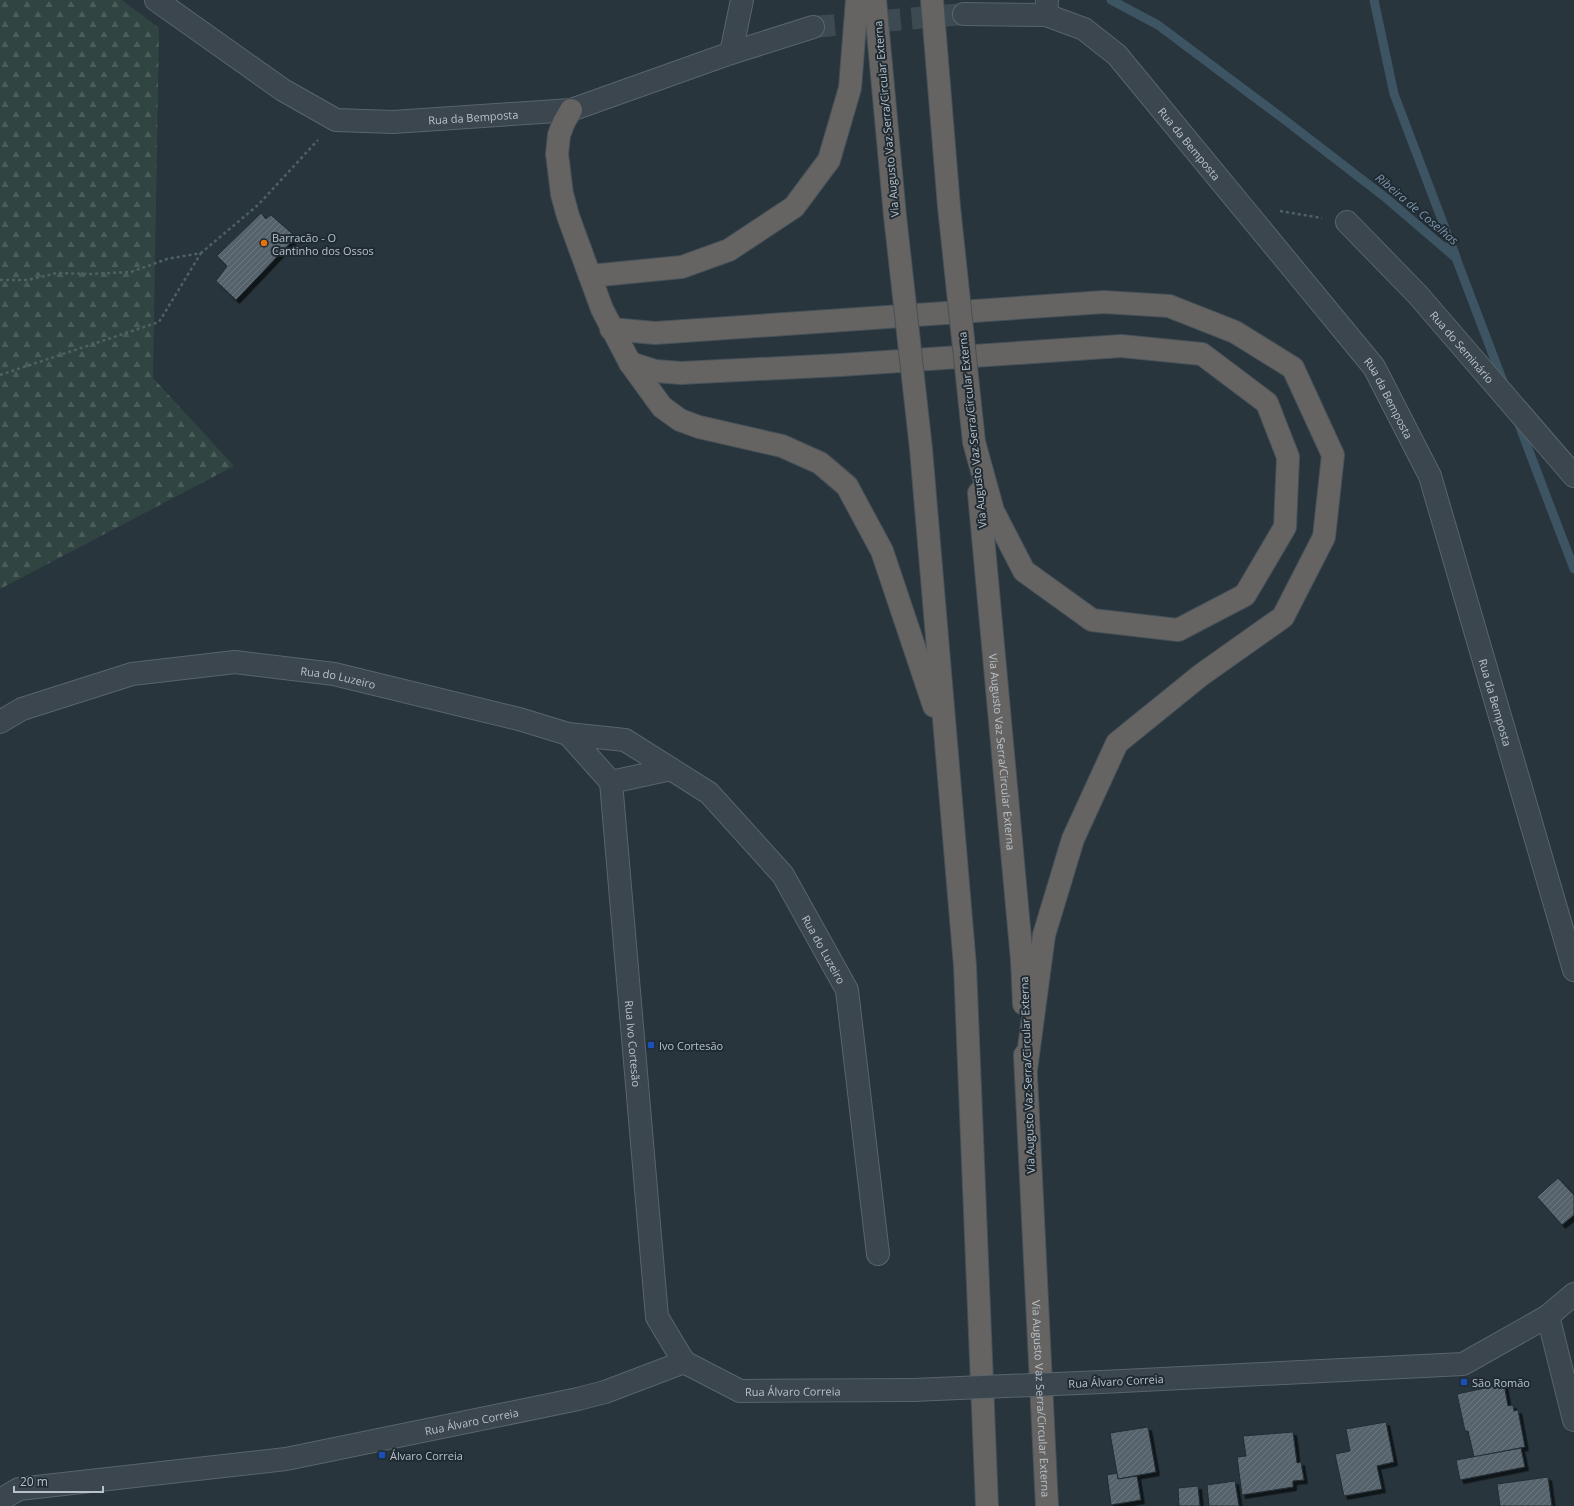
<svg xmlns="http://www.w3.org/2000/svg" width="1574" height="1506" font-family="'Open Sans',sans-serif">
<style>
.forest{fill:url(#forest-firs)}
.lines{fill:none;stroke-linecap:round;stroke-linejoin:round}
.stream{stroke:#3d5463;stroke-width:9}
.building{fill:url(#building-hatch);stroke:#222d35;filter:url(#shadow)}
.tertiary-tunnel{stroke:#3e4a52;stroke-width:22;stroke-dasharray:22 11;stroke-linecap:butt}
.minor-casing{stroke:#59646b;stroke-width:24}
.tertiary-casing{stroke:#59646b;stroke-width:24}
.trunk-casing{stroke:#465158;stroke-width:24}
.path{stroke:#4f6160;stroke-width:2.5;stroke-dasharray:3 3;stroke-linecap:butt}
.minor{stroke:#3b464e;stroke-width:22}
.tertiary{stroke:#3b464e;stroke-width:22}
.trunk{stroke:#666463;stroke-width:22}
.minor-bridge-casing{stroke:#59646b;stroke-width:24;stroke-linecap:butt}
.trunk-bridge-casing{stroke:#465158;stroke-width:24;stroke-linecap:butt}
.minor-bridge{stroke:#3b464e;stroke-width:22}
.trunk-bridge{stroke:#666463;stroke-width:22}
.food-dot{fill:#e8710a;stroke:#202b33;stroke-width:1.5}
.transit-dot{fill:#1a4fb4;stroke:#202b33;stroke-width:1.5}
.labels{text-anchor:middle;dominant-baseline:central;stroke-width:4;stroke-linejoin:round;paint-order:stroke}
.street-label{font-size:11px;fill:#b8c1c8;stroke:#202b33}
.poi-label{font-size:11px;fill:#b8c1c8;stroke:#202b33;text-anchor:start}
.water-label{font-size:12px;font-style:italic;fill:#7b96a9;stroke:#202b33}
</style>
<defs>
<pattern id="forest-firs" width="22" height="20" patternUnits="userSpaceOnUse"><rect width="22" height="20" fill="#304541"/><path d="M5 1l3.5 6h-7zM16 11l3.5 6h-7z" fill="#4c5e5b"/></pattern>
<pattern id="building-hatch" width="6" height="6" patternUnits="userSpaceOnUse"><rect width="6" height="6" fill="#56636d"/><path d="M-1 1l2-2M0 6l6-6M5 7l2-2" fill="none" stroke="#6c7880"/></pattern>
<filter id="shadow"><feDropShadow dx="3.5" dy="3.5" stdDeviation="0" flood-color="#0009"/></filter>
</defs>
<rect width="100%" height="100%" fill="#28353d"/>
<!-- forest -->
<polygon class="forest" points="0,0 122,0 159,28 153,378 234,466 0,589"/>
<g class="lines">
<!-- stream -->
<g class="stream">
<polyline points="1111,0 1158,25 1281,117 1386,198 1456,258 1504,384"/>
<polyline points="1374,0 1394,94 1456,257"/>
<polyline points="1518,422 1574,569"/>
</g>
</g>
<!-- building -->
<g class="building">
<polygon points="261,213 266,219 271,215 296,237 236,300 216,281 227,266 217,256"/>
<polygon points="1558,1178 1574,1195 1574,1215 1562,1225 1537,1197"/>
<polygon points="1504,1384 1508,1406 1513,1405 1514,1411 1518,1410 1525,1447 1474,1457 1468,1431 1465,1431 1457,1394"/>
<polygon points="1386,1422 1394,1462 1377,1466 1382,1489 1344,1496 1335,1454 1350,1451 1346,1429"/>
<polygon points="1148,1427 1156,1472 1118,1479 1110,1433"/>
<polygon points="1293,1432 1297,1463 1301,1462 1304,1480 1293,1481 1293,1487 1242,1495 1237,1457 1246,1456 1243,1436"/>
<polygon points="1521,1448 1525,1467 1460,1480 1456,1460"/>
<polygon points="1117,1473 1118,1479 1137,1476 1141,1500 1111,1505 1107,1475"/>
<polygon points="1548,1477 1552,1506 1500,1506 1497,1484"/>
<polygon points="1235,1481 1239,1506 1209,1506 1207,1485"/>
<polygon points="1198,1486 1200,1506 1179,1506 1178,1488"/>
</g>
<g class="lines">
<!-- tertiary-tunnel -->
<polyline class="tertiary-tunnel" points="813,27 964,14"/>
<!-- minor casing -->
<g class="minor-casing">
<g id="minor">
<polyline points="1046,15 1047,0"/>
<polyline points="731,53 742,0"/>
<path id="s1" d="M1347,222l71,73 156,181"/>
<path id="s2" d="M0,722l22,-13 110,-35 103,-12 99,12 185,45 49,15 57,6 84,53 74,82 64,115 31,264"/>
<path id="s3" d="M568,734l43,48 46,535 27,45"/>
<polyline points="611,782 671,769"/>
<polyline points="1102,1382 1463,1364 1548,1316 1574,1420"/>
<path id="s4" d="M0,1500l19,-11 267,-30 292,-60 27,-7 79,-30 56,29 173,-1"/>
</g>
</g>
<!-- tertiary casing -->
<g class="tertiary-casing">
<g id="tertiary">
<path id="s5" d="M156,0l127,90 53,30 57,2 178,-12 160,-57 82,-26"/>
<path id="s6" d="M964,14l82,1 38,14 33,26 257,312 56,109 144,494"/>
<polyline points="1548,1316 1574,1294"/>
</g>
</g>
<!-- trunk casing -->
<g class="trunk-casing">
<g id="trunk">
<polyline points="875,0 895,216"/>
<polyline points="932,0 949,207"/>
<polyline points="571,110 564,122 559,135 557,154 562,194 568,216 602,309 630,363 662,407 680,420 699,427 782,446 820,463 847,486 882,551 934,706"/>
<polyline points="590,276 682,267 729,250 794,207 829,160 850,88 857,0"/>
<polyline points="611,329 655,333 1104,302 1169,306 1235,332 1293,368 1333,455 1324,537 1283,617 1201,675 1117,743 1073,839 1044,935 1026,1070"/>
<polyline points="630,363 655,371 681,373 841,365 1121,346 1202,354 1267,403 1288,457 1285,527 1245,595 1178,630 1092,620 1024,571 993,511 974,442"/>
<polyline points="921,449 965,966 987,1506"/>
<path id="s7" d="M979,493l43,467 2,44"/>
<path id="s8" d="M1025,1055l22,451"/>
</g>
</g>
<!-- path -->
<g class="path">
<polyline points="1280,211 1322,218"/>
<polyline points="0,280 28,280 57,273 90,274 131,272 167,259 201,253 258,205 318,140"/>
<polyline points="0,375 159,322 201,253"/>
</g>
<!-- minor -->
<use href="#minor" class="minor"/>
<!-- tertiary -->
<use href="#tertiary" class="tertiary"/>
<!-- trunk -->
<use href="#trunk" class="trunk"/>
<!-- minor-bridge casing -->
<g class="minor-bridge-casing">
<polyline id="minor-bridge" points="913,1390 1102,1382"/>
</g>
<!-- trunk-bridge casing -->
<g class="trunk-bridge-casing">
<g id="trunk-bridge">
<polyline points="949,207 974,442"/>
<polyline points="895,216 921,449"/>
</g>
</g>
<!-- minor-bridge -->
<use href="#minor-bridge" class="minor-bridge"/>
<!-- trunk-bridge -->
<use href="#trunk-bridge" class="trunk-bridge"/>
</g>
<!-- markers -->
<circle class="food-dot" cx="264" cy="243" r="4"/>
<g class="transit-dot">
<rect x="647" y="1041" width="8" height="8" rx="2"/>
<rect x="1460" y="1378" width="8" height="8" rx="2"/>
<rect x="378" y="1451" width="8" height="8" rx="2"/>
</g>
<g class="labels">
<!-- street labels -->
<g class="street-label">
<text stroke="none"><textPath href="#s5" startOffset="354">Rua da Bemposta</textPath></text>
<text transform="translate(886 119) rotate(-95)">Via Augusto Vaz Serra/Circular Externa</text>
<text stroke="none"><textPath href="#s6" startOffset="279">Rua da Bemposta</textPath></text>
<text stroke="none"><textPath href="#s1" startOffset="170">Rua do Seminário</textPath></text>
<text stroke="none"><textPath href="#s6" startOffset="603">Rua da Bemposta</textPath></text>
<text transform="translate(972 430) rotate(-96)">Via Augusto Vaz Serra/Circular Externa</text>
<text stroke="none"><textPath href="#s2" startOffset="349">Rua do Luzeiro</textPath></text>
<text stroke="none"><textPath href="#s6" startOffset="927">Rua da Bemposta</textPath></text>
<text stroke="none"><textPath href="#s7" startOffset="260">Via Augusto Vaz Serra/Circular Externa</textPath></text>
<text stroke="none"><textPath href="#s2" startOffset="938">Rua do Luzeiro</textPath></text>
<text stroke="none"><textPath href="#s3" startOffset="327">Rua Ivo Cortesão</textPath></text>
<text transform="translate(1027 1075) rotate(-92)">Via Augusto Vaz Serra/Circular Externa</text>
<text transform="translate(1116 1381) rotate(-3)">Rua Álvaro Correia</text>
<text stroke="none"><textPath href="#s4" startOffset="817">Rua Álvaro Correia</textPath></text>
<text stroke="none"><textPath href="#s8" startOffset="344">Via Augusto Vaz Serra/Circular Externa</textPath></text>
<text stroke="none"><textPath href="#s4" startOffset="480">Rua Álvaro Correia</textPath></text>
</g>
<!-- poi labels -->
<g class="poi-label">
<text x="272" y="237">Barracão - O<tspan x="272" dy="13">Cantinho dos Ossos</tspan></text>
<text x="659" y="1045">Ivo Cortesão</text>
<text x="1472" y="1382">São Romão</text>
<text x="390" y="1455">Álvaro Correia</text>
</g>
<!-- water labels -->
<g class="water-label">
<text transform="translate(1417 209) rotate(40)">Ribeira de Coselhas</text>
</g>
</g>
<!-- scale -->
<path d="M14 1486v6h89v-6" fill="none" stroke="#b8c1c8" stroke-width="2"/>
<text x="20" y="1486" font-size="12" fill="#b8c1c8" stroke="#202b33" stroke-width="3" paint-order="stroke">20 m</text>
</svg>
